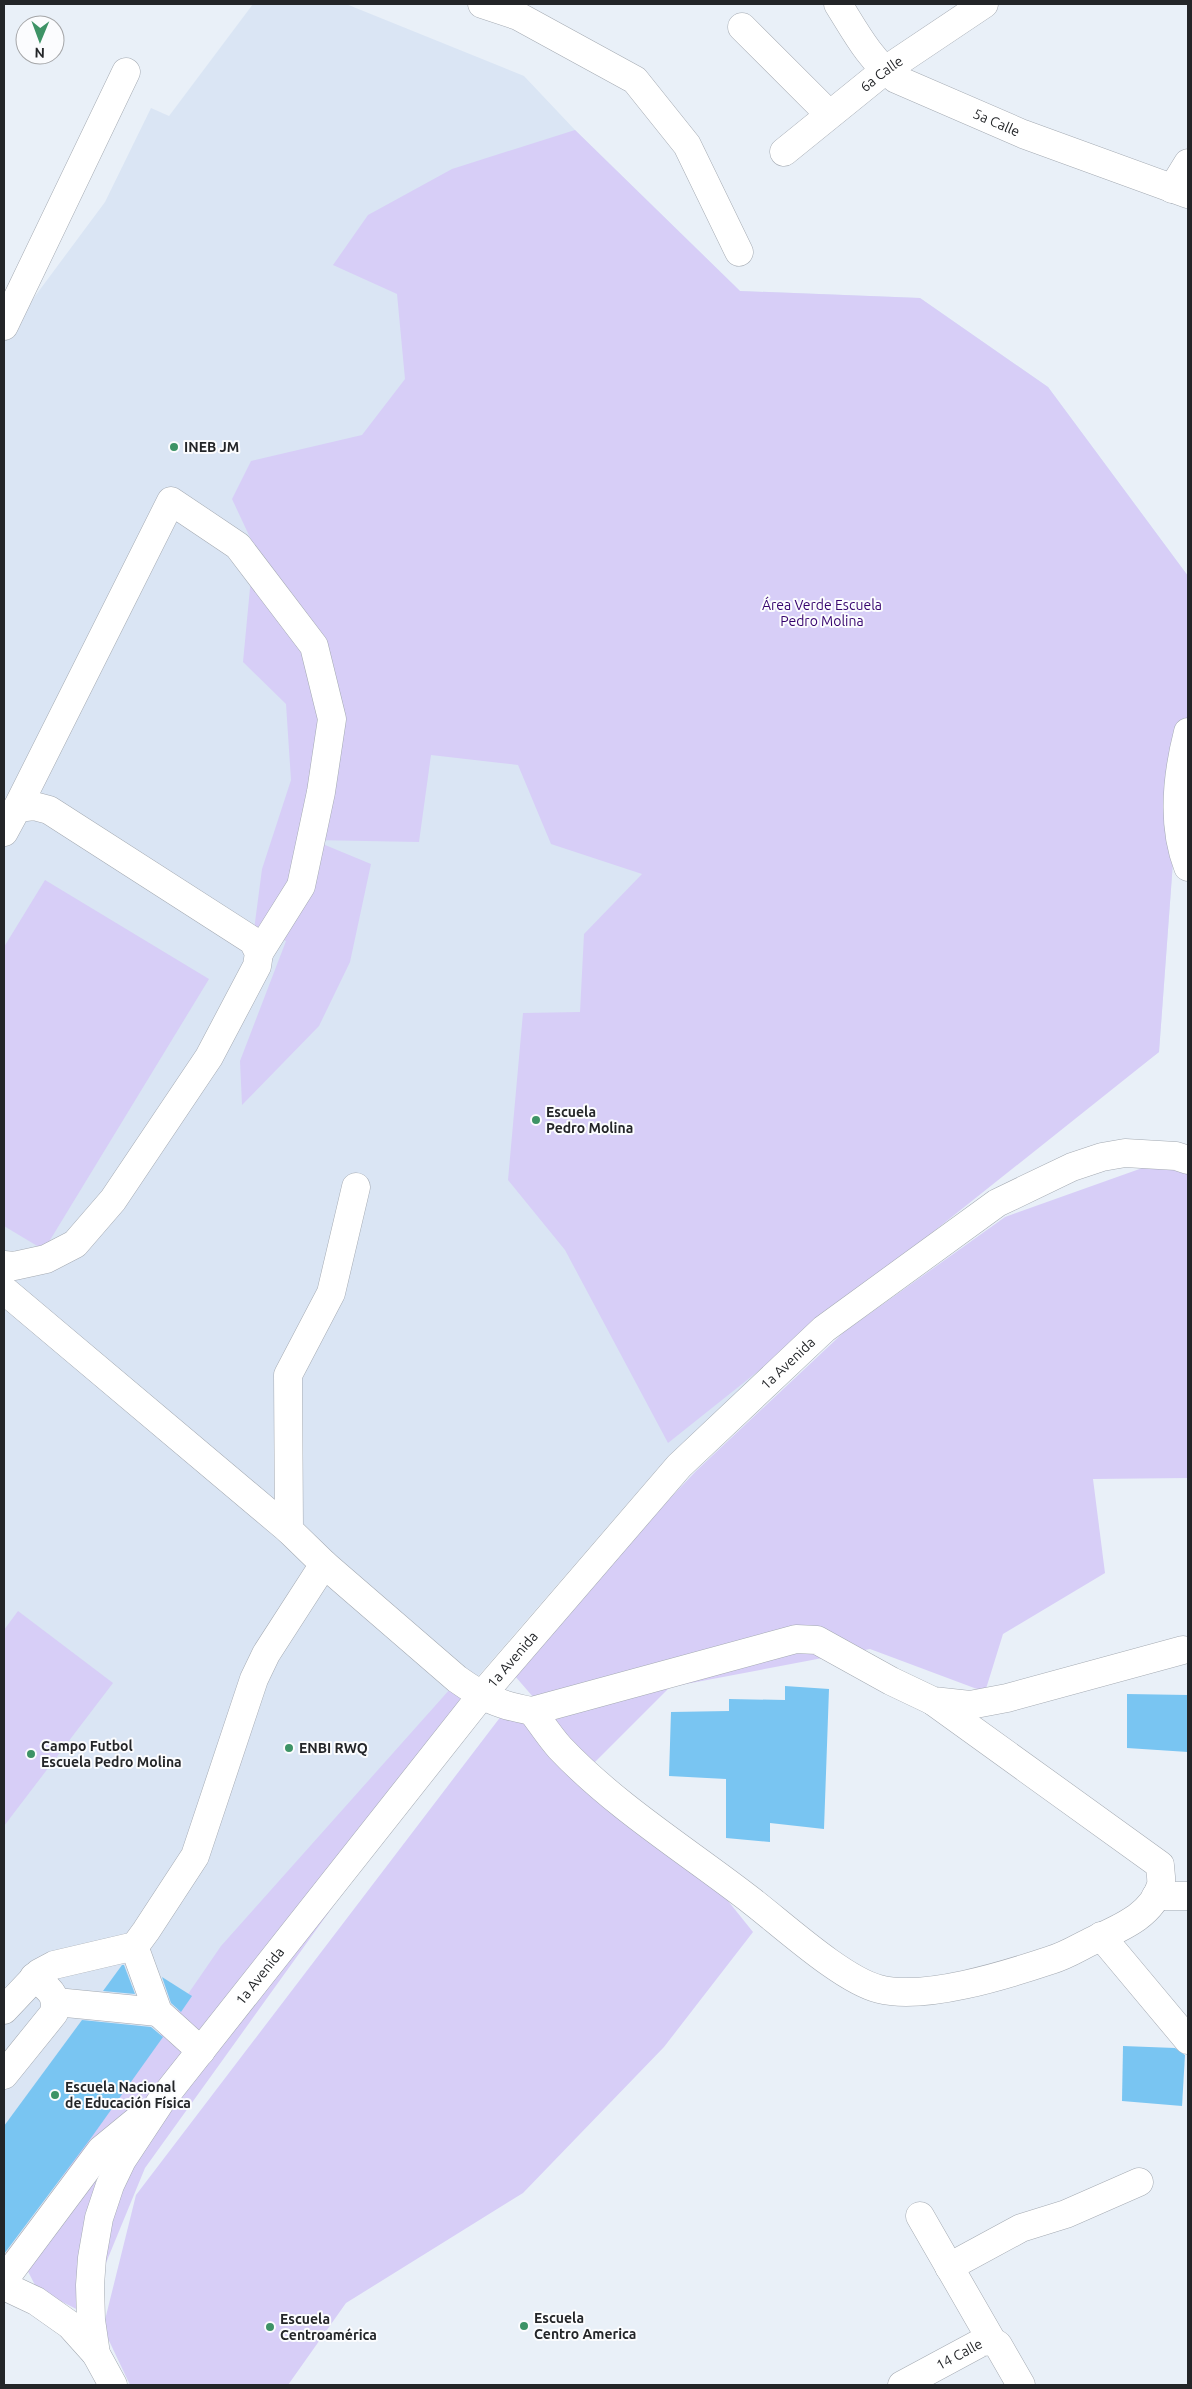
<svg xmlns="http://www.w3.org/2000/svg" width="1192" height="2389" font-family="Ubuntu,sans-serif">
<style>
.built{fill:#dae5f4}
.green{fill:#d7cef7}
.building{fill:#79c5f2}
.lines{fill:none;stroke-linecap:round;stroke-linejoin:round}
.minor-casing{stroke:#a4aab2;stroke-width:29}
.major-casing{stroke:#a4aab2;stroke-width:29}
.minor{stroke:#fff;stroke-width:28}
.major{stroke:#fff;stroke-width:28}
.poi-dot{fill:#3d9366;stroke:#fbfcfe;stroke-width:2}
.labels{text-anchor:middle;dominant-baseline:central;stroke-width:4;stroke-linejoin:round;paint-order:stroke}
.street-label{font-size:14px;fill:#232528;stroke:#fbfcfe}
.poi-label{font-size:14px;font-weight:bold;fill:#232528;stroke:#fbfcfe;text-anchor:start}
.park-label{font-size:14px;fill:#35036d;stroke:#fbfcfe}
</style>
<rect width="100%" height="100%" fill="#e9f0f8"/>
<!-- built -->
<polygon class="built" points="253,4 346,4 524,76 575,130 740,291 920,298 1048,387 1188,576 1176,821 1159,1052 977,1189 822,1310 659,1467 460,1697 4,2270 4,338 105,202 151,108 169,116"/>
<!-- green -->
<g class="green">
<polygon points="575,130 740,291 920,298 1048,387 1188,576 1188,786 1176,821 1159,1052 668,1443 565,1250 508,1180 523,1013 580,1012 584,934 642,874 551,844 518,765 431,755 419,842 313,840 371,864 350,962 319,1026 242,1105 240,1061 286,941 254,930 262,869 291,780 286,704 243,662 254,546 232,499 251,461 362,435 405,379 397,294 333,265 368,215 452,169"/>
<polygon points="45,880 209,979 44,1250 4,1226 4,947"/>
<polygon points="1176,1156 1188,1162 1188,1478 1093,1479 1105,1573 1003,1634 985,1692 870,1649 670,1687 592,1765 508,1668 697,1470 844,1332 1005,1217"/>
<polygon points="18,1611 113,1683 4,1826 4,1630"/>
<polygon points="467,1670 485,1695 145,2168 101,2275 88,2315 37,2289 15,2246 221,1946"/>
<polygon points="508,1707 704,1871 753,1932 664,2047 523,2193 346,2303 288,2385 130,2385 103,2328 136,2195"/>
</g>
<!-- building -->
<g class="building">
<polygon points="785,1686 829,1689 824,1829 770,1823 770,1842 726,1838 726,1779 669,1776 671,1712 729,1711 729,1699 785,1700"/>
<polygon points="1127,1694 1188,1695 1188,1752 1127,1748"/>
<polygon points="122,1965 124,1965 135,1994 103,1991"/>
<polygon points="162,1977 192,1996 181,2012 171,2003"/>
<polygon points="82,2020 151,2027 163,2037 91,2138 4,2254 4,2126"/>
<polygon points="1123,2046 1175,2048 1185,2055 1182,2106 1122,2101"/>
</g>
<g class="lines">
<!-- minor casing -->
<g class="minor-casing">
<g id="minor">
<polyline points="482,4 518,16 635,80 687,145 739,252"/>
<path id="s1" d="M838,4c17,27 32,56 58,75l127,55 165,60"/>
<polyline points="742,27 829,114"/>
<path id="s2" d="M784,152l100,-81 100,-67"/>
<polyline points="1172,189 1188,163"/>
<polyline points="4,326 126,72"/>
<polyline points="17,808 171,501 238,546 314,646 332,719 321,792 301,886 259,953"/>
<polyline points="4,832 17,808 34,806 49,810 253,941 259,953 257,966 209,1057 113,1200 75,1244 46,1259 14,1266 4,1265"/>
<path d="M356,1187l-25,106 -43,82 1,155 35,34 133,115c27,19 41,26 75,32l264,-72 21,1 74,41 42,20 37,4 37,-7 176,-48"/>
<polyline points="4,1290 289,1530"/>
<path d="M532,1711c9,12 18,26 28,37 57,60 129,104 193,154 31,24 90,78 126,87 45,12 127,-14 172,-29 14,-4 27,-12 39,-18 27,-13 62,-25 71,-57 1,-6 -1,-14 -1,-20l-226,-163"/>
<polyline points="1156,1896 1188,1896"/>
<polyline points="1101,1936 1188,2040"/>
<polyline points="134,1946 158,2012 201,2051"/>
<polyline points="56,2002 158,2012"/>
<polyline points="4,2010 39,1973 54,1965 135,1946 146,1931 195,1856 254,1679 266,1654 324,1564"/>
<path d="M4,2075l50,-62c4,-20 -6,-24 -20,-36"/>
<polyline points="920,2216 992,2341 998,2345 1021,2385"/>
<polyline points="949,2267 1021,2228 1066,2214 1139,2182"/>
<polyline points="4,2286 36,2301 70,2325 96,2354"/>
<path id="s3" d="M902,2385l80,-43 10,-1"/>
</g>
</g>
<!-- major casing -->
<g class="major-casing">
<g id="major">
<path d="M1188,732c-11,43 -17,92 0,135"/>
<polyline points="4,2280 101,2150 140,2118"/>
<path id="s4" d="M113,2385l-17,-31 -5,-34 -1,-35 2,-27 7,-40 11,-33 12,-25 39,-59 320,-405 198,-230 145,-137 173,-126 75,-36 30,-10 23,-4 51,3 12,4"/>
</g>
</g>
<!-- minor -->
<use href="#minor" class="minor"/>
<!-- major -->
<use href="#major" class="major"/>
</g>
<!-- markers -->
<g class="poi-dot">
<circle cx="174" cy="447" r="5"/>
<circle cx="536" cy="1120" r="5"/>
<circle cx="289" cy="1748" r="5"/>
<circle cx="31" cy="1754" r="5"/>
<circle cx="55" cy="2095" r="5"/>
<circle cx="524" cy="2326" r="5"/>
<circle cx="270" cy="2327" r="5"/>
</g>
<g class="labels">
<!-- street labels -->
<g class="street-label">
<text stroke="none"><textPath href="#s2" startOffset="125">6a Calle</textPath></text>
<text stroke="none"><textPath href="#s1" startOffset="205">5a Calle</textPath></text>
<text stroke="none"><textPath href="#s4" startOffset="1275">1a Avenida</textPath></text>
<text stroke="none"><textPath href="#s4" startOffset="870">1a Avenida</textPath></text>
<text stroke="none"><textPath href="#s4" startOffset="465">1a Avenida</textPath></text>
<text stroke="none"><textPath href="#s3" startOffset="65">14 Calle</textPath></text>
</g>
<!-- poi labels -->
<g class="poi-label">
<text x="184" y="447">INEB JM</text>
<text x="546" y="1112">Escuela<tspan x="546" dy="16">Pedro Molina</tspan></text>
<text x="41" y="1746">Campo Futbol<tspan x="41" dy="16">Escuela Pedro Molina</tspan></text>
<text x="299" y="1748">ENBI RWQ</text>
<text x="65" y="2087">Escuela Nacional<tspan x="65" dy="16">de Educación Física</tspan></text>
<text x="534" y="2318">Escuela<tspan x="534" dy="16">Centro America</tspan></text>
<text x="280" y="2319">Escuela<tspan x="280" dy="16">Centroamérica</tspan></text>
</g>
<!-- park labels -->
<g class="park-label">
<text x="822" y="605">Área Verde Escuela<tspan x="822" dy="16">Pedro Molina</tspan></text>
</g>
</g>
<!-- border -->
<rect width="1192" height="2389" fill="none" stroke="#232528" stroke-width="10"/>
<!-- north arrow -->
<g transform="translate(40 40) rotate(181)"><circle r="24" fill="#fbfcfe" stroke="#a5a6a8"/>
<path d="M0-4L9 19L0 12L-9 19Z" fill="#3d9366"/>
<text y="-8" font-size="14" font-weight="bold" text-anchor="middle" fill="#232528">N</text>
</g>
</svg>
